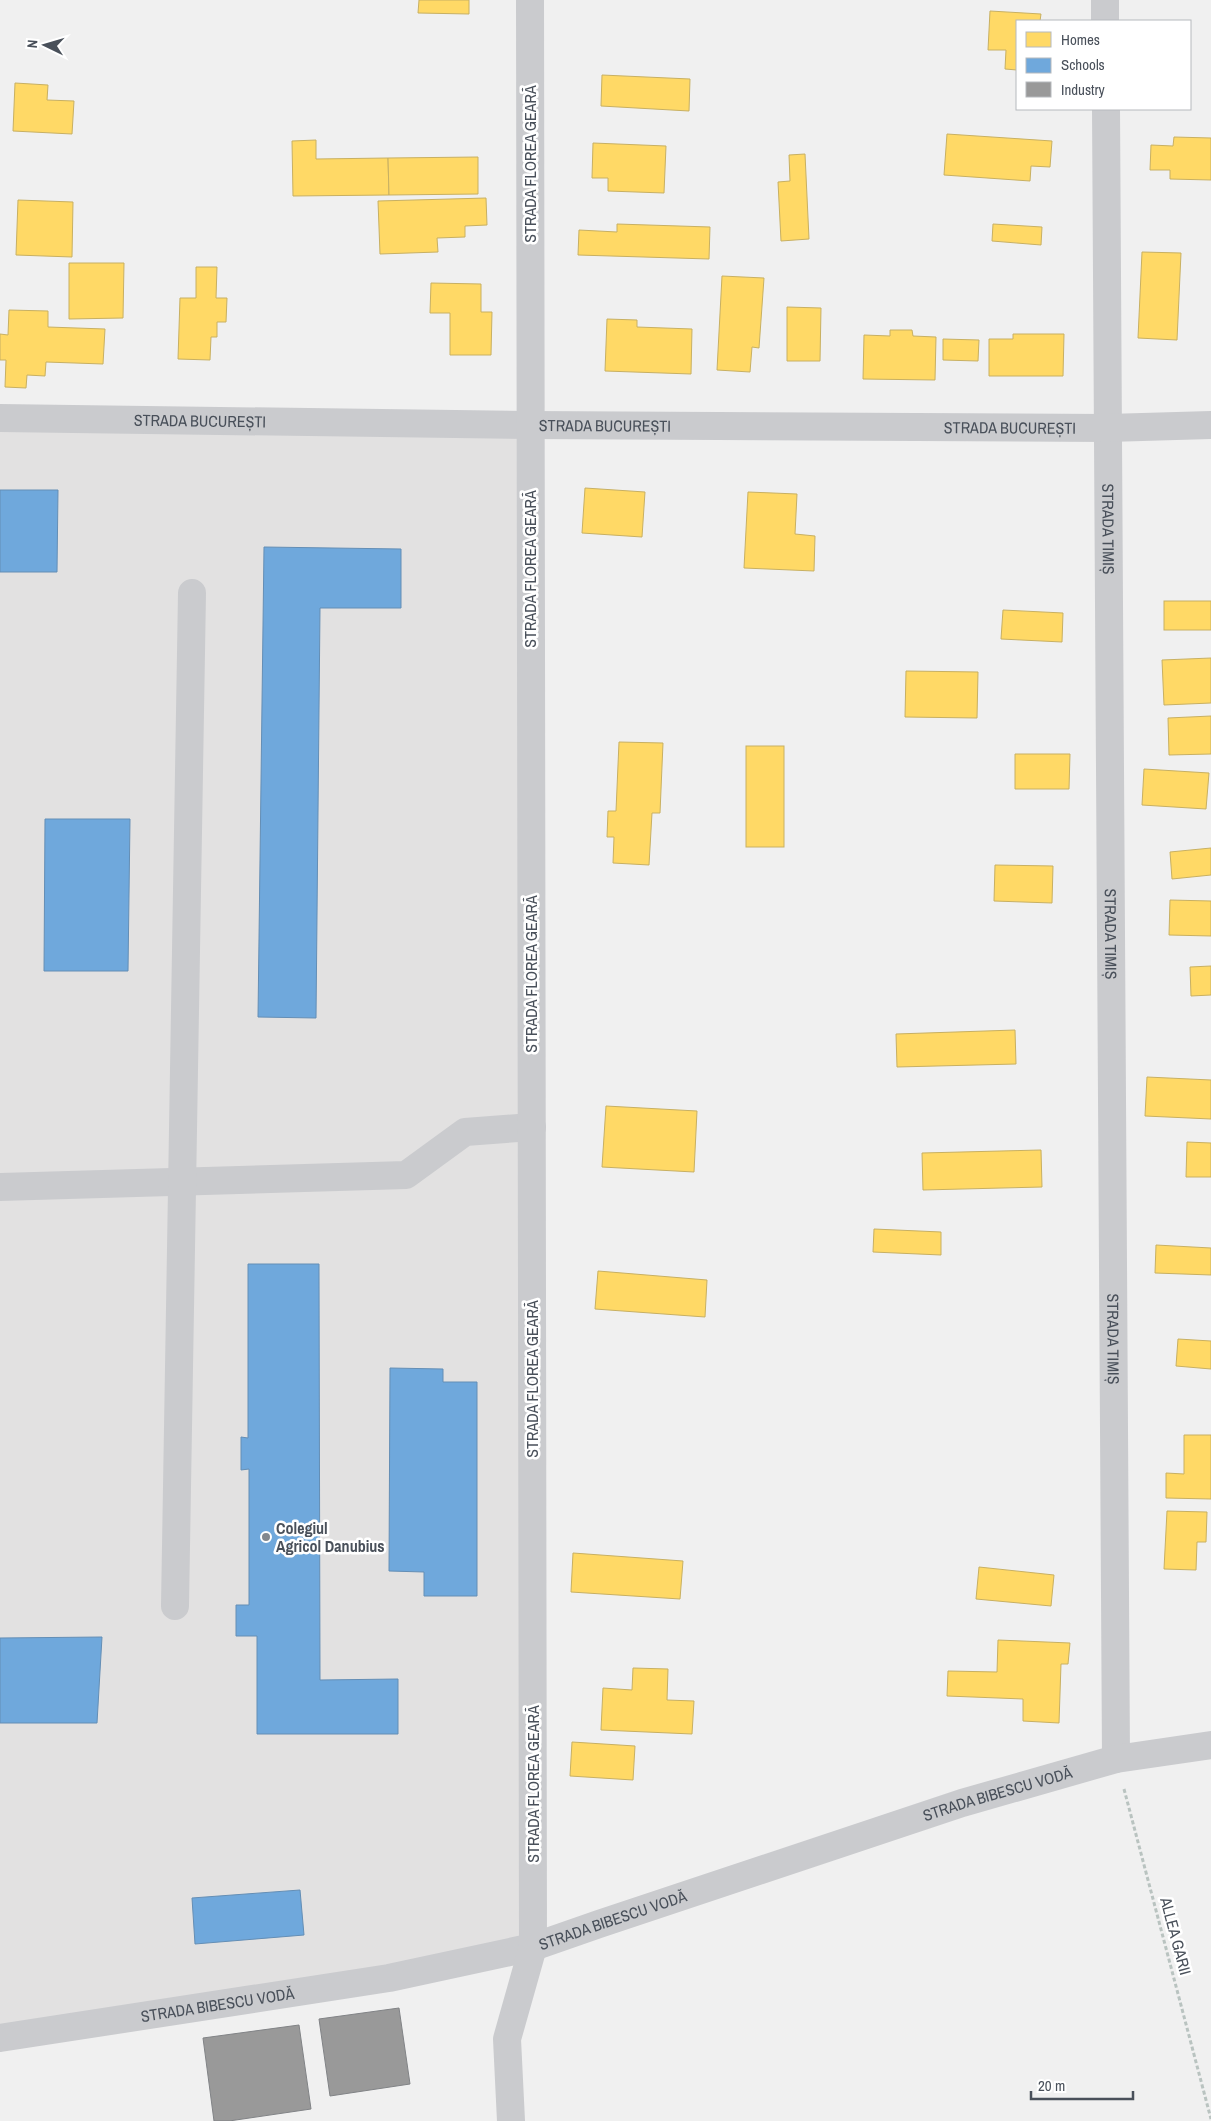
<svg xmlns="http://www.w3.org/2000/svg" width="1211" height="2121" font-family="'Archivo Narrow',sans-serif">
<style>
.education{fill:#e2e1e1}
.homes{fill:#ffd966;stroke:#c8b062}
.schools{fill:#6fa8dc;stroke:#648eb5}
.industry{fill:#999;stroke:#818386}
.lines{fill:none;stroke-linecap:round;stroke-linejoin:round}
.path{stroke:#b9c3c0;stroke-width:3;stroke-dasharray:4 2.5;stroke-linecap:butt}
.minor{stroke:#cacbce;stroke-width:28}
.poi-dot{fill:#83888e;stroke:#fff;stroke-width:2}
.labels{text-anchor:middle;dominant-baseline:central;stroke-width:5;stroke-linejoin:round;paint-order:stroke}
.street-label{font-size:16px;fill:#49505a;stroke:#fff}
.poi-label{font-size:16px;font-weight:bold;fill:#49505a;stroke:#fff;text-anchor:start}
</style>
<rect width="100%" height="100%" fill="#f0f0f0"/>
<!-- education -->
<polygon class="education" points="0,418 530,425 533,1947 0,2038"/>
<!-- homes -->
<g class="homes">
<polygon points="419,0 469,0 469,14 418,13"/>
<polygon points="990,11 1041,14 1040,21 1017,21 1017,70 1005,69 1006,50 988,50"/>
<polygon points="602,75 690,79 689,111 601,106"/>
<polygon points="15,83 48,85 47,100 74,101 72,134 13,131"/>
<polygon points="947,134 1052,141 1050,167 1031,166 1030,181 944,175"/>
<polygon points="1174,137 1211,138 1211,180 1170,179 1170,170 1150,170 1151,145 1173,146"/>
<polygon points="316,140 316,159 388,158 389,195 293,196 292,141"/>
<polygon points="593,143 666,146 664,193 608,191 608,178 592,178"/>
<polygon points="805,154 809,239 781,241 778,182 790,181 789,155"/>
<polygon points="478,157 478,194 389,195 388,158"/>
<polygon points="486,198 487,225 465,226 465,237 437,238 438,252 380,254 378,201"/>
<polygon points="18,200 73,202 72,257 16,255"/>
<polygon points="617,224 710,227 709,259 578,255 579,230 617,232"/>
<polygon points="993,224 1042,227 1041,245 992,241"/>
<polygon points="1142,252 1181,253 1177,340 1138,338"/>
<polygon points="69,263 124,263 123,318 69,319"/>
<polygon points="196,267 217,267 216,298 227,298 226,322 217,322 217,337 211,337 210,360 178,359 180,298 196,298"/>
<polygon points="722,276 764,278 759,348 752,347 750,372 717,370"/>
<polygon points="431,283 481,284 481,312 492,312 491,355 450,355 450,313 430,313"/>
<polygon points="787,307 821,308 820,361 787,361"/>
<polygon points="9,310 48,311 48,327 105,329 103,364 46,362 45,376 27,375 26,388 5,387 6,360 0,360 0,334 8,335"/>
<polygon points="607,319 637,320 637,327 692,329 691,374 605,371"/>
<polygon points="890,330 912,330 913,336 936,337 935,380 863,379 864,335 890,336"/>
<polygon points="1013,334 1064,334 1063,376 989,376 989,339 1013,339"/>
<polygon points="943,339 979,340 978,361 943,360"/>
<polygon points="585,488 645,492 642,537 582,533"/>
<polygon points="748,492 797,494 795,534 815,536 814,571 744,568"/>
<rect x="1164" y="601" width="47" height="29"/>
<polygon points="1003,610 1063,613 1062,642 1001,639"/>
<polygon points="1211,658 1211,703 1164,705 1162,660"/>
<polygon points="906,671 978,672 977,718 905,717"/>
<polygon points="1211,716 1211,754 1169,755 1168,718"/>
<polygon points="619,742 663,743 660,813 652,813 649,865 613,863 614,837 607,837 608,811 616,811"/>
<rect x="746" y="746" width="38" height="101"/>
<polygon points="1015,754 1070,754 1069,789 1015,789"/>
<polygon points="1144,769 1209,773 1206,809 1142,805"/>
<polygon points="1211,848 1211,875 1172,879 1170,852"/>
<polygon points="995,865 1053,866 1052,903 994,901"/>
<polygon points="1170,900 1211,901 1211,936 1169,935"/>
<polygon points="1211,966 1211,995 1191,996 1190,967"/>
<polygon points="1015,1030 1016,1064 897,1067 896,1034"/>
<polygon points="1147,1077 1211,1080 1211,1119 1145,1116"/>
<polygon points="606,1106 697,1111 694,1172 602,1167"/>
<polygon points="1187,1142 1211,1143 1211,1177 1186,1177"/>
<polygon points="1041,1150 1042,1187 923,1190 922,1153"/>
<polygon points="874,1229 941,1232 941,1255 873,1252"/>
<polygon points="1156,1245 1211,1248 1211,1275 1155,1273"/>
<polygon points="598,1271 707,1280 705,1317 595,1309"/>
<polygon points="1178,1339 1211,1341 1211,1369 1176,1366"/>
<polygon points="1184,1435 1211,1435 1211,1499 1166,1498 1166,1473 1184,1474"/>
<polygon points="1167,1511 1207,1512 1206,1542 1197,1542 1196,1570 1164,1569"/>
<polygon points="573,1553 683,1561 680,1599 571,1592"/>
<polygon points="979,1567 1054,1575 1051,1606 976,1599"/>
<polygon points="998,1640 1070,1643 1068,1664 1061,1664 1059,1723 1023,1721 1023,1699 947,1696 948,1671 997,1672"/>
<polygon points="633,1668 668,1669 667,1700 694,1701 692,1734 601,1730 603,1688 632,1690"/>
<polygon points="572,1742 635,1746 633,1780 570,1776"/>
</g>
<!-- schools -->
<g class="schools">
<polygon points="0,490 58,490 57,572 0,572"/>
<polygon points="264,547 401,549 401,608 320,608 316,1018 258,1017"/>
<polygon points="45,819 130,819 128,971 44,971"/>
<polygon points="248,1264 319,1264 320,1680 398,1679 398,1734 257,1734 257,1636 236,1636 236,1605 249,1605 249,1469 241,1470 241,1437 248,1438"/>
<polygon points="390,1368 443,1369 443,1382 477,1382 477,1596 424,1596 424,1572 389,1571"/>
<polygon points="102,1637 97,1723 0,1723 0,1638"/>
<polygon points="300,1890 304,1935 195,1944 192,1898"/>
</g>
<!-- industry -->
<g class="industry">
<polygon points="399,2008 410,2084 330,2096 319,2019"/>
<polygon points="299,2025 311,2109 229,2121 214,2121 203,2038"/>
</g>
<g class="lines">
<!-- path -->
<polyline class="path" points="1124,1789 1211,2119"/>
<!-- minor -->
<g class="minor">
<polyline points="1105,0 1105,21"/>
<path id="s1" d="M1106,109l10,1650"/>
<path id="s2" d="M0,418l530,7 578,3 103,-3"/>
<polyline points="0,1187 406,1175 465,1132 532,1127"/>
<polyline points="175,1606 192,593"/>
<path id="s3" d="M0,2038l389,-60 144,-31 66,-23 363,-121 154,-44 95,-14"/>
<polyline points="511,2121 507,2039 533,1947 530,0"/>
</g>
</g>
<!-- markers -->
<circle class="poi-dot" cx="266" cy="1537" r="5"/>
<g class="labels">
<!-- street labels -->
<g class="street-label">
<text transform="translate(530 164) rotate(-90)">STRADA FLOREA GEARĂ</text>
<text stroke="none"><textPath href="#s2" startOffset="200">STRADA BUCUREȘTI</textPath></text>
<text stroke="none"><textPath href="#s2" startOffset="605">STRADA BUCUREȘTI</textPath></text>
<text stroke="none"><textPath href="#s2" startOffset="1010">STRADA BUCUREȘTI</textPath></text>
<text stroke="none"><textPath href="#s1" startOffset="420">STRADA TIMIȘ</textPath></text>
<text transform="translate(530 569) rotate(-90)">STRADA FLOREA GEARĂ</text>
<text stroke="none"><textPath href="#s1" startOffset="825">STRADA TIMIȘ</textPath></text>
<text transform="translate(531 974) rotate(-90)">STRADA FLOREA GEARĂ</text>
<text stroke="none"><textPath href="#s1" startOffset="1230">STRADA TIMIȘ</textPath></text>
<text transform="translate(532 1379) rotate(-90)">STRADA FLOREA GEARĂ</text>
<text transform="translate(533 1784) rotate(-90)">STRADA FLOREA GEARĂ</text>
<text stroke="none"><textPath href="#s3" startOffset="1030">STRADA BIBESCU VODĂ</textPath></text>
<text stroke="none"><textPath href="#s3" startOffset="625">STRADA BIBESCU VODĂ</textPath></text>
<text transform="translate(1176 1936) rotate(75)">ALLEA GARII</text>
<text stroke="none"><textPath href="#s3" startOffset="220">STRADA BIBESCU VODĂ</textPath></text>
</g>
<!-- poi labels -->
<g class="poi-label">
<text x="276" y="1528">Colegiul<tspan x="276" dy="18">Agricol Danubius</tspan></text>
</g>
</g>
<!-- legend -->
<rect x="1016" y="20" width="175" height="90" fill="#ffffff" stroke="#b6b9bd"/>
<rect x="1026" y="32" width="25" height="15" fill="#ffd966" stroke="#b6b9bd"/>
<text x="1061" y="45" font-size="15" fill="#49505a">Homes</text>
<rect x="1026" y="58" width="25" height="15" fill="#6fa8dc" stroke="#b6b9bd"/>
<text x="1061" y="70" font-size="15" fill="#49505a">Schools</text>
<rect x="1026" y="82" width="25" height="15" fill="#999999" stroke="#b6b9bd"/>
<text x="1061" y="95" font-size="15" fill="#49505a">Industry</text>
<!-- north arrow -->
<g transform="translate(45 45) rotate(275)" stroke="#ffffff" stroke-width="4" paint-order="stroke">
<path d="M0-4L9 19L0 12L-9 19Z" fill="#49505a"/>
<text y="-8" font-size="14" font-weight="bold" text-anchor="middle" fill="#49505a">N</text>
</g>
<!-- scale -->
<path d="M1031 2091v8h102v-8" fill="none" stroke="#49505a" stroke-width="2.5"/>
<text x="1038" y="2091" font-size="15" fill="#49505a" stroke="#ffffff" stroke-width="4" paint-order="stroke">20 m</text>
</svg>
